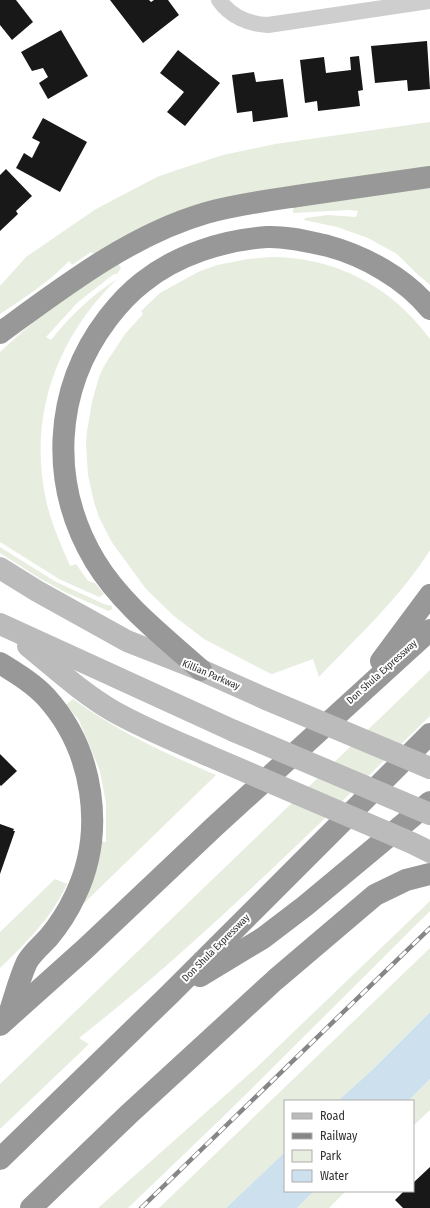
<svg xmlns="http://www.w3.org/2000/svg" width="430" height="1208" font-family="'Fira Sans Condensed',sans-serif">
<style>
.green{fill:#e7eddf}
.water{fill:#cce0ed}
.building{fill:#181818}
.lines{fill:none;stroke-linecap:round;stroke-linejoin:round}
.street{stroke:#cecece;stroke-width:16}
.secondary{stroke:#bbb;stroke-width:22}
.highway{stroke:#989898;stroke-width:22}
.rail-casing{stroke:#868686;stroke-width:4.5}
.rail{stroke:#fff;stroke-width:3;stroke-dasharray:9;stroke-linecap:butt}
.secondary-bridge{stroke:#bbb;stroke-width:22}
.labels{text-anchor:middle;dominant-baseline:central;stroke-width:4;stroke-linejoin:round;paint-order:stroke}
.street-label{font-size:10px;fill:#313131;stroke:#fff}
</style>
<rect width="100%" height="100%" fill="#fff"/>
<!-- green -->
<g class="green">
<path d="M430,122v45l-150,21 -186,66 -3,-2 -19,13 -3,-4c-20,21 -45,37 -69,53v-28l26,-29 70,-48 61,-32 17,-6 49,-16 52,-11z"/>
<polygon points="430,186 430,285 415,272 397,254 368,238 337,227 304,220 305,218 328,215 356,217 358,211 349,210 293,213 294,204"/>
<path d="M269,257c67,0 122,29 161,82v211c-30,48 -72,86 -111,127l-6,-18 -41,15 -5,-2 -63,-33 -30,-23 -28,-27 -35,-48 -12,-24 -5,-15 -6,-27 -2,-31 1,-13 5,-29 7,-25 5,-11 21,-32 18,-20 -2,-3 19,-18 38,-21 19,-7 31,-6z"/>
<path d="M117,261l4,7 -4,6h-3l-36,28 -32,35 5,3c19,-24 40,-44 66,-61 -61,59 -89,138 -71,221 5,23 15,45 24,66l6,-2 12,17 7,2 9,11 -5,3 -40,-18 -59,-37v-190l23,-21 32,-27z"/>
<polygon points="0,547 56,582 104,604 112,606 112,609 109,611 106,610 65,592 41,579 0,553"/>
<path d="M430,670v46c-114,110 -226,224 -351,322l10,6 -89,85v-45z"/>
<path d="M73,699c44,32 93,55 143,76l-136,132 19,-66 7,1v-39l-6,-32 -21,-51 -13,-15z"/>
<path d="M55,879l12,5c-15,33 -41,59 -67,84v-36z"/>
<polygon points="430,901 430,911 228,1112 128,1208 98,1208 256,1068"/>
<polygon points="430,948 430,1012 372,1070 338,1101 285,1101 285,1152 226,1208 159,1208"/>
<polygon points="430,1079 430,1110 413,1126 413,1101 408,1101"/>
<polygon points="314,1191 346,1191 329,1208 297,1208"/>
</g>
<!-- water -->
<g class="water">
<polygon points="430,1012 430,1079 408,1101 338,1101 372,1070"/>
<polygon points="285,1152 285,1191 314,1191 297,1208 226,1208"/>
</g>
<!-- building -->
<g class="building">
<polygon points="0,0 16,0 33,22 12,40 0,25"/>
<polygon points="110,0 149,0 151,2 154,0 168,0 179,15 143,43"/>
<polygon points="61,30 88,76 48,99 39,83 48,77 43,68 32,71 21,52"/>
<polygon points="427,41 430,89 408,91 407,80 375,83 371,46"/>
<polygon points="178,50 220,83 185,126 167,112 184,92 160,73"/>
<polygon points="359,56 363,90 358,91 360,106 318,111 317,101 305,103 300,60 324,57 326,73 351,70 350,57"/>
<polygon points="254,72 256,82 283,79 288,117 253,122 252,111 237,113 232,75"/>
<polygon points="43,118 87,142 60,192 16,168 24,153 32,158 40,142 32,138"/>
<polygon points="6,169 32,196 16,211 18,214 0,231 0,175"/>
<polygon points="0,754 17,771 1,786 0,785"/>
<polygon points="0,824 14,829 13,831 15,831 0,874"/>
<polygon points="430,1167 430,1208 403,1208 395,1200 404,1191 413,1191 413,1183"/>
</g>
<g class="lines">
<!-- street -->
<path class="street" d="M219,0c11,16 29,24 49,25l162,-24"/>
<!-- secondary -->
<g class="secondary">
<polyline points="0,568 37,591 127,641 201,670 266,699"/>
<polyline points="0,624 234,731"/>
<path d="M28,646c27,22 54,47 85,65 30,17 62,30 94,44"/>
</g>
<!-- highway -->
<g class="highway">
<path d="M0,333c63,-46 130,-98 206,-120 32,-9 65,-13 98,-18 42,-6 84,-12 126,-18"/>
<polyline points="381,661 430,595"/>
<path d="M0,663c16,10 33,20 46,34 48,53 60,135 29,199 -7,15 -16,29 -26,41 -7,8 -17,16 -22,25 -8,17 -13,38 -19,55"/>
<path d="M201,670c-38,-34 -80,-66 -106,-109 -46,-77 -42,-171 13,-243 10,-13 22,-26 35,-36 34,-27 80,-42 124,-45 20,-1 42,5 61,9 37,10 78,33 102,63"/>
<polyline points="200,976 263,938 305,906 430,802"/>
<polyline points="0,1025 86,948 214,827 430,630"/>
<polyline points="0,1159 170,994 430,734"/>
<polyline points="31,1208 129,1114 275,980 375,895 406,880 430,874"/>
</g>
<!-- rail casing -->
<g class="rail-casing">
<polyline id="rail" points="141,1208 430,928"/>
</g>
<!-- rail -->
<use href="#rail" class="rail"/>
<!-- secondary-bridge -->
<g class="secondary-bridge">
<polyline points="266,699 430,768"/>
<polyline points="234,731 430,814"/>
<polyline points="207,755 412,843 430,852"/>
</g>
</g>
<g class="labels">
<!-- street labels -->
<g class="street-label">
<text transform="translate(382 672) rotate(-42)">Don Shula Expressway</text>
<text transform="translate(211 675) rotate(23)">Killian Parkway</text>
<text transform="translate(216 948) rotate(-45)">Don Shula Expressway</text>
</g>
</g>
<!-- legend -->
<rect x="284" y="1100" width="130" height="92" fill="#ffffff" stroke="#adadad"/>
<rect x="292" y="1113" width="20" height="6" fill="#bbbbbb" stroke="#adadad"/>
<text x="320" y="1120" font-size="12" fill="#313131">Road</text>
<rect x="292" y="1133" width="20" height="6" fill="#868686" stroke="#adadad"/>
<text x="320" y="1140" font-size="12" fill="#313131">Railway</text>
<rect x="292" y="1150" width="20" height="12" fill="#e7eddf" stroke="#adadad"/>
<text x="320" y="1160" font-size="12" fill="#313131">Park</text>
<rect x="292" y="1170" width="20" height="12" fill="#cce0ed" stroke="#adadad"/>
<text x="320" y="1180" font-size="12" fill="#313131">Water</text>
</svg>
